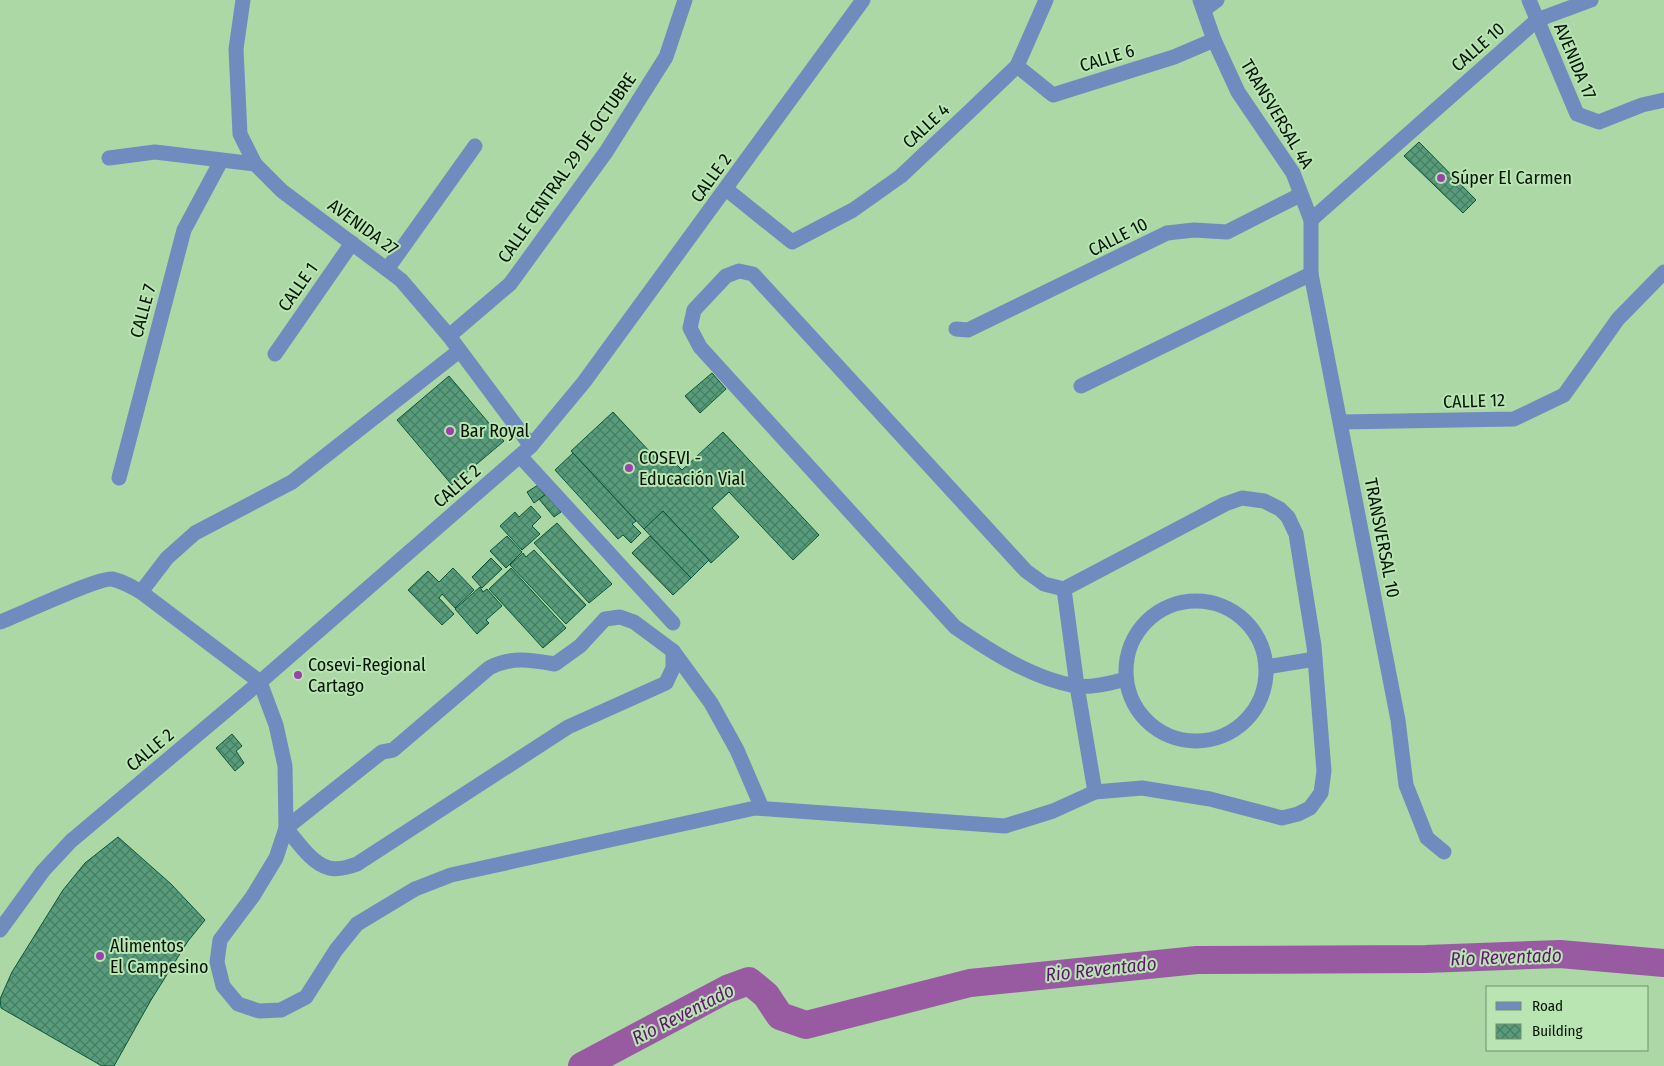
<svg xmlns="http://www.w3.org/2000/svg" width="1664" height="1066" font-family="'Fira Sans Condensed',sans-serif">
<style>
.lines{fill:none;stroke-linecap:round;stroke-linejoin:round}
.river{stroke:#985ba2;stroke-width:28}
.building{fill:url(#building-cross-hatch);stroke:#09563a}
.minor{stroke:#708cbf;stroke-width:15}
.poi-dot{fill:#9c40ab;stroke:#b8e5b2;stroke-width:2}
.labels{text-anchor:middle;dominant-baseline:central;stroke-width:4;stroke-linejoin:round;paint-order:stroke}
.street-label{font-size:18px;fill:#041303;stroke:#b8e5b2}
.poi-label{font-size:18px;fill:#041303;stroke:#b8e5b2;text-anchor:start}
.water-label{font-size:19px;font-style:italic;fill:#631470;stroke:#b8e5b2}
</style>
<defs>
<pattern id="building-cross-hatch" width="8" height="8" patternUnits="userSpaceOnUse" patternTransform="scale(1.25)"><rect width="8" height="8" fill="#599c7c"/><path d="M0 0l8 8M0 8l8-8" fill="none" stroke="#477e63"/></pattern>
</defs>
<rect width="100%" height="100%" fill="#abd8a5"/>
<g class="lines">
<!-- river -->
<polyline class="river" points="582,1066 727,989 749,981 766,995 780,1016 806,1025 970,983 1197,960 1426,959 1560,954 1664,963"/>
</g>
<!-- building -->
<g class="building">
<polygon points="1419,142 1476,200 1463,213 1404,156"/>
<polygon points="712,373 726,389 700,413 685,396"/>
<polygon points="449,376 504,441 452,485 397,420"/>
<polygon points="613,412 663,466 671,459 682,470 723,432 819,535 793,560 729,492 712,508 739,537 711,563 663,511 644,529 571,451"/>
<polygon points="573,453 636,521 632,524 641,533 631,543 623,535 618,539 555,470"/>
<polygon points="538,485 545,495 534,503 527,492"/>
<polygon points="546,494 561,512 554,517 539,499"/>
<polygon points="531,506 541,517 532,526 540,534 522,550 500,526 515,512 519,517"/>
<polygon points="663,511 709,560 691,578 644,529"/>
<polygon points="557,523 612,584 589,603 534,543"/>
<polygon points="507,536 522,552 506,568 490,551"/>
<polygon points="650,536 691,578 673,595 632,553"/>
<polygon points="534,550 586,605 566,624 510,565 523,553 526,557"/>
<polygon points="491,558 502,569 482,588 472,577"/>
<polygon points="453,568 474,590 455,608 442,594 439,598 454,614 442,625 408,590 428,571 439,582"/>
<polygon points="511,568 566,628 543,648 489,589"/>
<polygon points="480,587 483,592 487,589 502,606 486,620 489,623 477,634 455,609"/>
<polygon points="232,734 242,746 236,751 244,763 235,771 216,748"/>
<polygon points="118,837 171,884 205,920 188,941 151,1000 114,1066 102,1066 1,1008 0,999 12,972 63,890 85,863"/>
</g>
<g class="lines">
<!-- minor -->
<g class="minor">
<polyline points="243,0 236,49 240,134 255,164"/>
<polyline points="1200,0 1214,40 1238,92 1293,173 1311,220 1311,274 1398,720 1406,785 1427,838 1444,852"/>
<polyline points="1529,0 1577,114 1599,122 1642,105 1664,100"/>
<polyline points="1205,9 1217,0"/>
<polyline points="1017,66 1053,95 1174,57 1214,40"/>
<polyline points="109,158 155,152 255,164 282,191 401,280 449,336 531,446"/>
<polyline points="726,189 792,242 853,210 901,176 970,111 1017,66 1046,0"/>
<polyline points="1311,220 1537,20 1591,0"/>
<polyline points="388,268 475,146"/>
<polyline points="956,329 968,330 1167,233 1194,230 1227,232 1300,195"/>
<polyline points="449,336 510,284 606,152 666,57 685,0"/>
<polyline points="275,354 352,243"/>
<polyline points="1081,386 1311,274"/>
<polyline points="1341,422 1514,419 1564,395 1618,319 1664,272"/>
<polyline points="520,456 673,623"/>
<polyline points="119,478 184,230 221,161"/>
<polyline points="1064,589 1077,686 1095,792"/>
<polyline points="141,592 167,558 195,533 292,482 459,351"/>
<circle cx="1196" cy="671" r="70"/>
<path d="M0,622c19,-7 99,-45 112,-43 11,2 20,8 29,13l119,90 16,43 9,41 1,62 -10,30 -23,38 -33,44 -3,22 6,24 15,18 21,7 22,-1 25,-13 30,-47 21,-26 58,-35 36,-14 304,-67 250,18 48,-15 42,-19 47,-4 68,11 72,19 16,-4 12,-6 11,-15 3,-22 -10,-125 -18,-112 -8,-17 -8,-8 -16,-8 -22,-3 -17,6 -161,85 -20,-5 -18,-13 -273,-297 -14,-3 -13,5 -32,34 -4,18 10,19 255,280c35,24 78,52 121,59 17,2 34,-3 50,-7"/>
<polyline points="1266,667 1315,659"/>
<path d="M286,828l96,-76 11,-2 96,-82c22,-12 43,-8 66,-4l25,-18 25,-27 15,-2 14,5 39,29 38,52 26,47 25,58"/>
<path d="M286,828c11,13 26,36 43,40 9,2 20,-1 28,-4l211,-137 98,-44 7,-15v-17"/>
<polyline points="0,930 43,871 71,841 260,682 531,446 584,382 863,0"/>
</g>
</g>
<!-- markers -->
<g class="poi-dot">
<circle cx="1441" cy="178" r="5"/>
<circle cx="450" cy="431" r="5"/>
<circle cx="629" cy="468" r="5"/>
<circle cx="298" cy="675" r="5"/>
<circle cx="100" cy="956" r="5"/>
</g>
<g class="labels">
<!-- street labels -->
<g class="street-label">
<text transform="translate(1478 47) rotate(-41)">CALLE 10</text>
<text transform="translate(1107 58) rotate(-17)">CALLE 6</text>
<text transform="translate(1575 61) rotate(67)">AVENIDA 17</text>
<text transform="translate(1277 114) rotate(59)">TRANSVERSAL 4A</text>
<text transform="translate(926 126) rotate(-43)">CALLE 4</text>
<text transform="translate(567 168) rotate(-55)">CALLE CENTRAL 29 DE OCTUBRE</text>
<text transform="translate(711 178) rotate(-54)">CALLE 2</text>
<text transform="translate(363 227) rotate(36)">AVENIDA 27</text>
<text transform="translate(1118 237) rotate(-27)">CALLE 10</text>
<text transform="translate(298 287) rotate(-55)">CALLE 1</text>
<text transform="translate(143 311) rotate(-75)">CALLE 7</text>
<text transform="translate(1474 401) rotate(-2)">CALLE 12</text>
<text transform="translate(457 486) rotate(-41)">CALLE 2</text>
<text transform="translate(1382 538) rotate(79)">TRANSVERSAL 10</text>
<text transform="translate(150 750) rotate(-40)">CALLE 2</text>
</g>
<!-- poi labels -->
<g class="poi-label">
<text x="1451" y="178">Súper El Carmen</text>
<text x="460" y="431">Bar Royal</text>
<text x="639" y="458">COSEVI -<tspan x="639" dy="21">Educación Vial</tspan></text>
<text x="308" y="665">Cosevi-Regional<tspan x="308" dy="21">Cartago</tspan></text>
<text x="110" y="946">Alimentos<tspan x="110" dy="21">El Campesino</tspan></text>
</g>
<!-- water labels -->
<g class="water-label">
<text transform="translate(1506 957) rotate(-2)">Rio Reventado</text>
<text transform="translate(1101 969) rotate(-6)">Rio Reventado</text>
<text transform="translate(683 1014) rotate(-27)">Rio Reventado</text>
</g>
</g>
<!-- legend -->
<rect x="1486" y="986" width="162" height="65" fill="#b8e5b2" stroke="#70916c"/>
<rect x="1496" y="1002" width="25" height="8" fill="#708cbf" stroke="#70916c"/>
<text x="1532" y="1011" font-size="15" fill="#041303">Road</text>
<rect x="1496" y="1024" width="25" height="15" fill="url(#building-cross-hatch)" stroke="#70916c"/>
<text x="1532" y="1036" font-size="15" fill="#041303">Building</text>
</svg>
